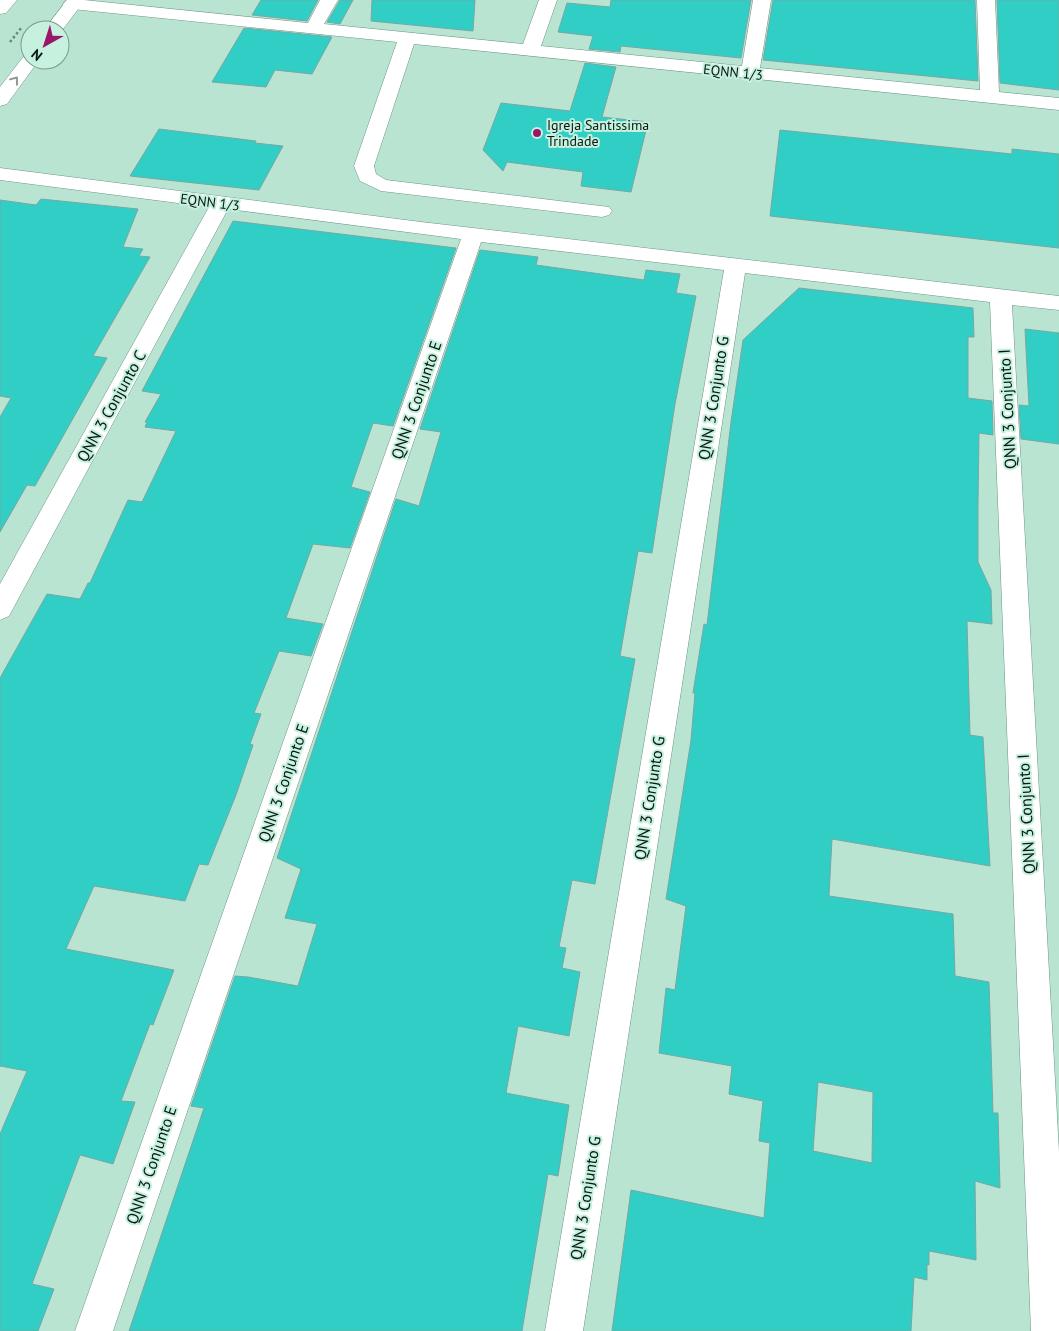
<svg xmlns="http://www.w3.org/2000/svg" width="1059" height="1331" font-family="'PT Sans',sans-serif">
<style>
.building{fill:#30cec5;stroke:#78a7a3;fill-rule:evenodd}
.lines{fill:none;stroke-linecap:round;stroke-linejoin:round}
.street-casing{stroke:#6c9585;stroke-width:1}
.secondary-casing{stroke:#6c9585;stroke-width:1}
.path{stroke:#69887b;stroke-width:2.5;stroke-dasharray:2.5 2.5;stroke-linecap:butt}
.street{fill:#fff;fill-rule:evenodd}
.secondary{fill:#fff;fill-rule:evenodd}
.oneway{stroke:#909794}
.poi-dot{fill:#9b1669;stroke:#c6f1df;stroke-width:2}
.labels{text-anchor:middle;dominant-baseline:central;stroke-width:4;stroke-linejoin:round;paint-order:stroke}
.far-street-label{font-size:14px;fill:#081812;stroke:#c6f1df}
.far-poi-label{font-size:14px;fill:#081812;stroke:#c6f1df;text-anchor:start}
.street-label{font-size:16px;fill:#081812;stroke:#c6f1df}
</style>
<rect width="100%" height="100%" fill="#b9e4d2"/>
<!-- building -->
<g class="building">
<polygon points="261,0 318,0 307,21 252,15"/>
<polygon points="340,0 353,0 340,24 327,22"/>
<polygon points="372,0 475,0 473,31 371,21"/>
<polygon points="611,0 751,0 741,58 621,46 620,52 589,49 593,36 558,32 567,3 610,7"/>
<polygon points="773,0 975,0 978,81 763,60"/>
<polygon points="997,0 1059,0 1059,90 1000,83"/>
<polygon points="244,28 332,37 312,74 275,70 266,87 212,82"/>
<polygon points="585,63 616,67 602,117 648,122 631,192 581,186 583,172 507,162 503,171 483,150 501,103 570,111"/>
<polygon points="159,129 256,141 255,143 283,146 259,190 130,176"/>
<polygon points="780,130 1012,154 1012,149 1059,154 1059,248 770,216"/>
<polygon points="41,199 138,209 123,247 143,249 139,256 150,257 93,356 107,358 35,486 27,485 0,532 0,417 11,398 0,396 0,200 36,205"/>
<polygon points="233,221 456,248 393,426 373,423 351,487 370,492 350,548 313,544 286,618 323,624 311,656 279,651 254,713 261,714 250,744 253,745 236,795 208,865 199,864 185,901 94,886 66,949 174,970 153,1025 150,1024 121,1101 135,1102 113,1164 80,1155 32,1284 54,1289 38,1331 0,1331 0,1134 27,1071 0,1066 0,678 47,594 80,599 88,583 90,583 128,500 142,502 176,431 145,427 147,422 145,422 161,394 142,391"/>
<polygon points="480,250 538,257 536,265 644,280 646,270 680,274 676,293 696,296 675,404 652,553 638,551 620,656 635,659 595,884 572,880 559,947 566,948 562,968 580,972 569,1036 518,1026 506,1093 569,1105 558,1176 548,1174 522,1331 129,1331 204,1108 191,1106 235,976 248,977 298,986 317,924 285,918 301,869 277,858 396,499 419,506 441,432 420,429"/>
<path d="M799,288l174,20 1,29h-6v61l24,3 1,34 -14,-2 -1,71v58l13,28 1,34 -25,-3 3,114 13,2 7,129 -158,-27 -3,57 124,18 2,62 34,6 4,131h5l2,75 -25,-7 1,79 -47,-9v14l-2,-1v16l-13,-3 -3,54h-299l19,-141 133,28 6,-75 -11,-2 4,-40 -34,-7 3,-28 -73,-13 7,-65 9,2 11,-84 -20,-7 25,-159 4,-47h-2l11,-69 3,1 24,-203 12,-82zM818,1082l55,10 -1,71 -59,-12z"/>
<polygon points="1025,329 1059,333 1059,444 1021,439 1019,405 1029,406"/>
</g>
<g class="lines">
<!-- street casing -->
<g class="street-casing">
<g id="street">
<polygon points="67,0 84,0 308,23 320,0 338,0 324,24 523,44 539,0 557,0 541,46 742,66 753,0 771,0 760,68 980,90 977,0 995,0 999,92 1059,98 1059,110 414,44 374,166 376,174 386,180 609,207 612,211 609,215 602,217 381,191 360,181 354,166 397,42 72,9 66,8 63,4"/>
<polygon points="0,168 421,222 1059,296 1059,310 1012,305 1059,1152 1059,1331 1031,1331 990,302 745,273 583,1331 545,1331 724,270 481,242 113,1331 75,1331 461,239 228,209 9,616 0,620 0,584 209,207 0,180"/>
</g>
</g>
<!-- secondary casing -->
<g class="secondary-casing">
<g id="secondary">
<polygon points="0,0 17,0 6,13 0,14"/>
<polygon points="67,0 85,0 60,33 60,30 44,30"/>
<polygon points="30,55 30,60 39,60 7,104 0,106 0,87 24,56"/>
</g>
</g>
<!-- path -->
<polyline class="path" points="10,42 22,27"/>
<!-- street -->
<use href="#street" class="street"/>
<!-- secondary -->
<use href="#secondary" class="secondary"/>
</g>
<!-- one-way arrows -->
<defs><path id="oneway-chevron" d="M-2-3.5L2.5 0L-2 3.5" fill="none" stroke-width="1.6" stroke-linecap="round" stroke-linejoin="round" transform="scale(1.25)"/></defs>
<use class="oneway" href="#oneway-chevron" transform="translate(15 80) rotate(-53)"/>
<!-- markers -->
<circle class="poi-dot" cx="537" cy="133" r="5"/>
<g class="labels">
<!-- far-street labels -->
<g class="far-street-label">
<text transform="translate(733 72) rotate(6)">EQNN 1/3</text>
<text transform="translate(210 202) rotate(7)">EQNN 1/3</text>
</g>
<!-- far-poi labels -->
<g class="far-poi-label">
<text x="547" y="125">Igreja Santissima<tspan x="547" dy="16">Trindade</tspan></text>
</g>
<!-- street labels -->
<g class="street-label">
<text transform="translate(713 398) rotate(-81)">QNN 3 Conjunto G</text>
<text transform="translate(416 400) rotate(-71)">QNN 3 Conjunto E</text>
<text transform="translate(111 406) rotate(-61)">QNN 3 Conjunto C</text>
<text transform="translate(1007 409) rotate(-93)">QNN 3 Conjunto I</text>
<text transform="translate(283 783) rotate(-71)">QNN 3 Conjunto E</text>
<text transform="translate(649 798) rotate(-81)">QNN 3 Conjunto G</text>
<text transform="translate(1026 814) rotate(-93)">QNN 3 Conjunto I</text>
<text transform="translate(151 1165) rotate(-71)">QNN 3 Conjunto E</text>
<text transform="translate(585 1198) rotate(-81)">QNN 3 Conjunto G</text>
</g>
</g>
<!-- north arrow -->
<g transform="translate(45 45) rotate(219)"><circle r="24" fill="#c6f1df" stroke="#7a9a8d"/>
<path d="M0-4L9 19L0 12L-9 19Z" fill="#9b1669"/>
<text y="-8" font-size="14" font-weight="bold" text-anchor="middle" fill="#081812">N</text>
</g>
</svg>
